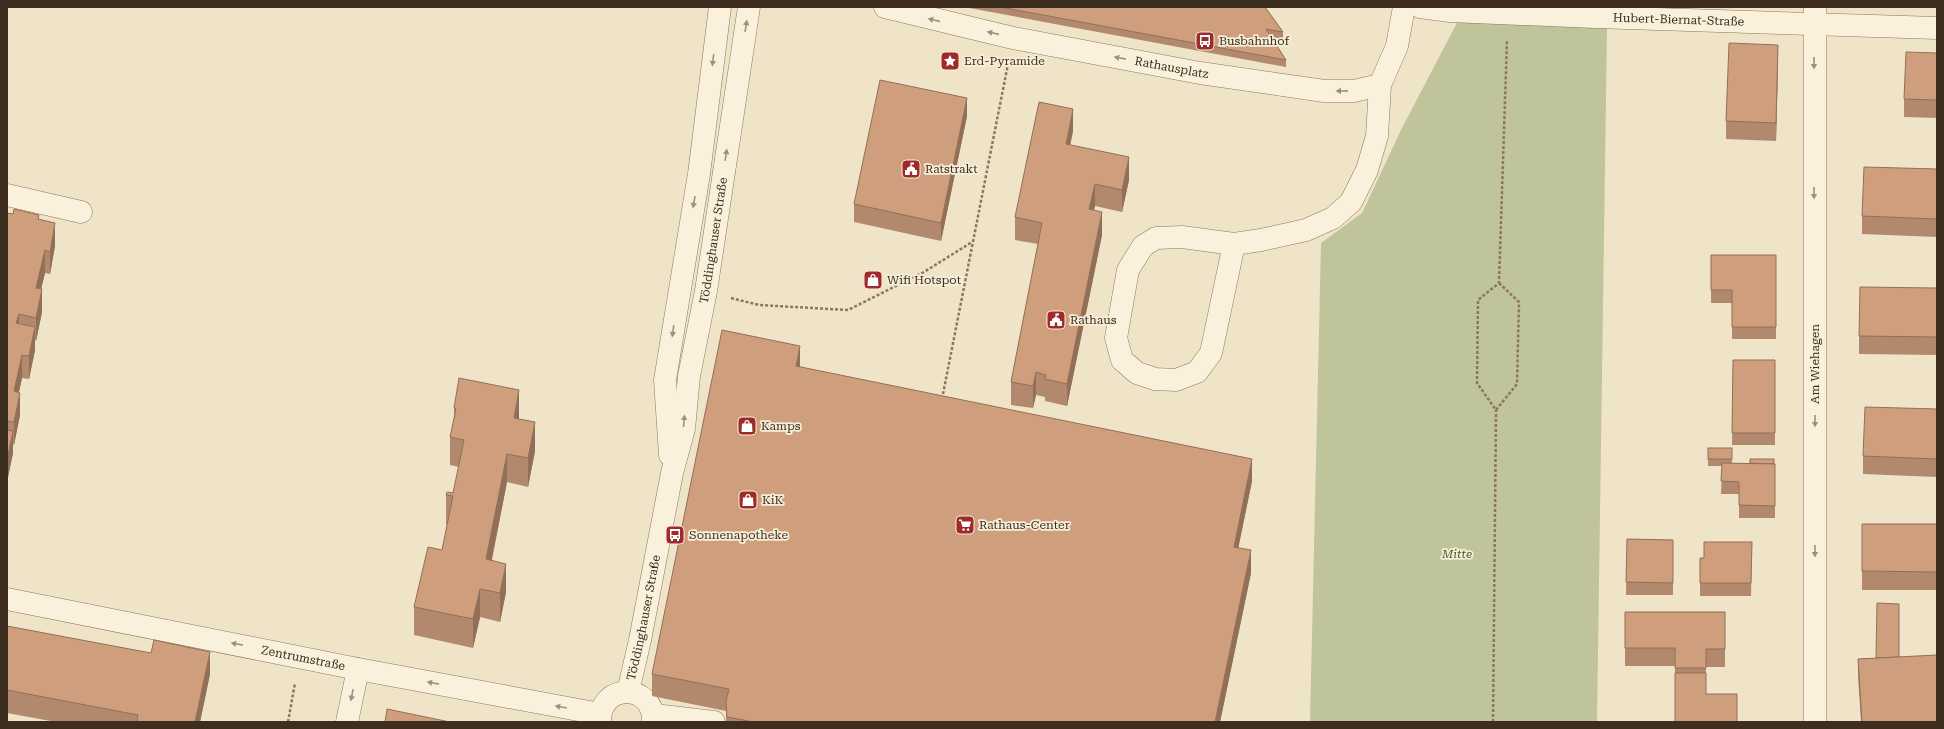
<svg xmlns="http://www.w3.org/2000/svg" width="1944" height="729" font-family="'Roboto Serif',serif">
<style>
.cemetery{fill:#bfc49a}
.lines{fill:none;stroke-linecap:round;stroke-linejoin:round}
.minor-casing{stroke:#8d765c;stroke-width:23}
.path{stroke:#8d765c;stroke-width:2.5;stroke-dasharray:3 2;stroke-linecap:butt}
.minor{stroke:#faf1dc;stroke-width:22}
.wall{fill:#b2896c}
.shaded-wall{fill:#916f58}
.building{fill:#cf9f7d;stroke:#916f58}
.oneway{fill:#9c907e}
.labels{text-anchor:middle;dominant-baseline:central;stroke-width:3.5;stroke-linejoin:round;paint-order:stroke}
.street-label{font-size:12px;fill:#3d2e20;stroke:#f7eed8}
.poi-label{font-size:12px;fill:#3d2e20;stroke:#f7eed8;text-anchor:start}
.park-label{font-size:12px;font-style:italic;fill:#4d5a26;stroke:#f7eed8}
</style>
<rect width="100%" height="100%" fill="#f0e4c8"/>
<!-- cemetery -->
<polygon class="cemetery" points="1461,15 1607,28 1597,722 1310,722 1321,243 1362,213 1402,128"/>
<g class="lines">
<!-- minor casing -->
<g class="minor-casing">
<g id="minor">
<path id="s1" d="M885,7l128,31 187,35 124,18h30l26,-6"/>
<path id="s2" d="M1420,7l30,4 145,6 342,11"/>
<polyline points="1815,7 1815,722"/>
<polyline points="7,195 81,212"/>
<polyline points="1234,244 1211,353 1197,372 1176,380 1155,379 1137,373 1122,360 1116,338 1128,270 1143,246 1156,238 1182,237 1234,244 1261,240 1306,230 1333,218 1351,202 1367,170 1377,136 1380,85 1397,46 1404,7"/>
<polyline points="670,455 665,380 699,174 720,7"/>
<path id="s3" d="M7,599l351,70 242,45"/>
<path id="s4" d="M628,692l12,-52 32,-167 12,-44 5,-53 17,-85 43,-284"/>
<polyline points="654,715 714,722"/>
<polyline points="347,722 358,669"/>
<path d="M600,722c-1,-40 55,-39 53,0"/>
</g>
</g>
<!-- path -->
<g class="path">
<polyline points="1499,283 1519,302 1517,384 1496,410 1477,383 1478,300 1499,283 1507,40"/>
<polyline points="731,298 759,305 848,310 924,272 972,242"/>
<polyline points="942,399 1008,64"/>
<polyline points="288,722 295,683"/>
<polyline points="1493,722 1496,410"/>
</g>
<!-- minor -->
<use href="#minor" class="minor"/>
</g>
<!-- wall -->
<g class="wall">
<polygon points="964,7 1265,7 1283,32 1283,39 1271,37 1286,60 1286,67"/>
<polygon points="1937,53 1937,118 1904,117 1904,99"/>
<polygon points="1778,63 1776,141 1726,139 1726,121"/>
<polygon points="967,116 941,241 854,222 854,204"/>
<polygon points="1073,131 1070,145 1129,180 1122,212 1095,206 1094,210 1102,235 1067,406 1045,401 1045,397 1036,395 1033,408 1011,405 1011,382 1038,244 1015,240 1015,217"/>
<polygon points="1937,169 1937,237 1862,234 1862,216"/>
<polygon points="7,213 39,219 55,246 50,274 45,273 41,289 42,312 36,341 35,340 35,350 29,379 22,378 19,392 20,415 14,445 13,444 13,453 7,482"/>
<polygon points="1711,255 1776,255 1776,339 1732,339 1732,303 1711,303"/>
<polygon points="1937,288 1937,355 1859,354 1859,336"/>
<polygon points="1733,360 1775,360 1775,445 1732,445"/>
<polygon points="800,367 1252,481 1238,548 1251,573 1220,722 726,722 726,711 652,696 652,674"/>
<polygon points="454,408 519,419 535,451 528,487 507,482 492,560 506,592 500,622 480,617 473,648 414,635 414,607 442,550 447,524 446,524 446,495 453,493 459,467 450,465 450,437 454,418"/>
<polygon points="1937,409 1937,477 1863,474 1863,456"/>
<polygon points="1708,448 1732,448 1732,463 1775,464 1775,518 1739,518 1739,494 1721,494 1722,466 1708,466"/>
<rect x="1862" y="524" width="75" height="66"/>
<polygon points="1627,539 1673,540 1673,595 1626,595"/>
<polygon points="1752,542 1751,596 1700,596 1700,558 1704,558"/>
<polygon points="1625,612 1725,612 1725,667 1706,667 1706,694 1675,722 1675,666 1625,666"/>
<polygon points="7,626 210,674 200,722 56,722 7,713"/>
<polygon points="1899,657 1937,722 1861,722 1858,677 1858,659"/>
</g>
<!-- shaded-wall -->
<g class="shaded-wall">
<polygon points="1778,45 1778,63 1776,141 1776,123"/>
<polygon points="967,98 967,116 941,241 941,223"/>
<polygon points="1073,109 1073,131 1066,166 1066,144"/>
<polygon points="1129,157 1129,180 1122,212 1122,190"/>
<polygon points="1095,184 1095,206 1089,232 1089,209"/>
<polygon points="1102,212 1102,235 1067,406 1067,384"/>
<polygon points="55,223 55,246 50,274 50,252"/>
<polygon points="45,250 45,273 36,310 36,288"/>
<polygon points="42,289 42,312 36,341 36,318"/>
<polygon points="19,314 19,336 16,323"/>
<polygon points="35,327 35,350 29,379 29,356"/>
<polygon points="800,346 800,369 796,366"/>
<polygon points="22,355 22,378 14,414 14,391"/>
<polygon points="1036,372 1036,395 1033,408 1033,386"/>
<polygon points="519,390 519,419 514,447 514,418"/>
<polygon points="20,393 20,415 14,445 14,422"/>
<polygon points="535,422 535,451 528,487 528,458"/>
<polygon points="13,431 13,453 7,482 7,460"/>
<polygon points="507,454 507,482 486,587 486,559"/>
<polygon points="1252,459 1252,481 1234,569 1234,547"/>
<polygon points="1251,550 1251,573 1220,722 1215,722"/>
<polygon points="506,564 506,592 500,622 500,593"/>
<polygon points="480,589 480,617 473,648 473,619"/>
<polygon points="210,652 210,674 200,722 195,722"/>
</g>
<!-- building -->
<g class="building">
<polygon points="1000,7 1265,7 1283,32 1266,29 1286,60"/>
<polygon points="1729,43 1778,45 1776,123 1726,121"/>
<polygon points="1906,52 1937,53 1937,100 1904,99"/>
<polygon points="880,80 967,98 941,223 854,204"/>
<polygon points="1039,102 1073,109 1066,144 1129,157 1122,190 1095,184 1089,209 1102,212 1067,384 1045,379 1046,375 1036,372 1033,386 1011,382 1042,223 1015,217"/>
<polygon points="1864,167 1937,169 1937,219 1862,216"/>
<polygon points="14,209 39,215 38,219 55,223 50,252 45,250 36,288 42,289 36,318 19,314 16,323 35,327 29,356 22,355 14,391 20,393 14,422 7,421 7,213 13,214"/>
<polygon points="1711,255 1776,255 1776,327 1732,327 1732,290 1711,290"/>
<polygon points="1860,287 1937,288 1937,337 1859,336"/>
<polygon points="722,330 800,346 796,366 1252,459 1234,547 1251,550 1215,722 754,722 727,717 726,701 729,689 652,674"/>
<polygon points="1733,360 1775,360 1775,433 1732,433"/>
<polygon points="459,378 519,390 514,418 535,422 528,458 507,454 486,559 506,564 500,593 480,589 473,619 414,607 428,547 442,550 453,496 446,495 447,492 453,493 464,440 450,437 456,409 454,408"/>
<polygon points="1865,407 1937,409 1937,459 1863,456"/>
<polygon points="7,430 13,431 7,460"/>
<rect x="1708" y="448" width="24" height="11"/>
<polygon points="1750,459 1774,459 1774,464 1750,463"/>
<polygon points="1722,463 1775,464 1775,506 1739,505 1739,482 1721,481"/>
<polygon points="1862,524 1937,524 1937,572 1862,571"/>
<polygon points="1627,539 1673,540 1673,583 1626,582"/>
<polygon points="1704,542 1752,542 1751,583 1700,583 1700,558 1704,558"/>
<polygon points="1877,603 1899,604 1899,657 1876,658"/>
<polygon points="1625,612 1725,612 1725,649 1706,649 1706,668 1675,668 1675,648 1625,648"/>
<polygon points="7,626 151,653 154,640 210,652 195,722 137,722 138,715 7,690"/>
<polygon points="1937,655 1937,722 1862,722 1858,659"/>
<polygon points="1675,673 1706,673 1706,694 1737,694 1737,722 1675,722"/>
<polygon points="387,709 450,722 385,722"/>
</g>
<!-- one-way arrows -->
<defs><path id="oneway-solid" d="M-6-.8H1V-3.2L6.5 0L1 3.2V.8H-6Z"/></defs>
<g class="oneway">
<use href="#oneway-solid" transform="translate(934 20) rotate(-167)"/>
<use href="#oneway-solid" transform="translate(746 26) rotate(-81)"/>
<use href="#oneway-solid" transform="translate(993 33) rotate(-167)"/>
<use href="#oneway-solid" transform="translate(1120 58) rotate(-169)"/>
<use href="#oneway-solid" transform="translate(713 60) rotate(97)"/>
<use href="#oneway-solid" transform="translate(1814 63) rotate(90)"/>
<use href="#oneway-solid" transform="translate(1342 91) rotate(179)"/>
<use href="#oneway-solid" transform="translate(726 155) rotate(-81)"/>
<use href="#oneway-solid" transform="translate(1814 193) rotate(90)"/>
<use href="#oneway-solid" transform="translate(694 202) rotate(100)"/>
<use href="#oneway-solid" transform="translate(673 331) rotate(98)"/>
<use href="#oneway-solid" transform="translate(684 421) rotate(-85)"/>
<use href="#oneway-solid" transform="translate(1815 421) rotate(90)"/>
<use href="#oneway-solid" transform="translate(1815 551) rotate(90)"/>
<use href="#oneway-solid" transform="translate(237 644) rotate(-169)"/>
<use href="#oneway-solid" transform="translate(433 683) rotate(-169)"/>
<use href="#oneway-solid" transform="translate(352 695) rotate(101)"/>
<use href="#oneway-solid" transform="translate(561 707) rotate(-170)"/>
</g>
<!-- icons -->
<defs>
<g id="bus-square" transform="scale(1)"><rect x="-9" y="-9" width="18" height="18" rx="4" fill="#9e2a2b" stroke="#f7eed8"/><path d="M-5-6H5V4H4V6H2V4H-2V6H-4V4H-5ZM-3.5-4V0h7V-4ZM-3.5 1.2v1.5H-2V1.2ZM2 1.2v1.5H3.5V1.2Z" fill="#fff"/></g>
<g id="sight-square" transform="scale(1)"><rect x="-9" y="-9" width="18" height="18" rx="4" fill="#9e2a2b" stroke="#f7eed8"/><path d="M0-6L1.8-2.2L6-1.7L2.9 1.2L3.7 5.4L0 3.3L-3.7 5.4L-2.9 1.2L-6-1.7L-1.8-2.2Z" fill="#fff"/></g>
<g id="civic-square" transform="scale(1)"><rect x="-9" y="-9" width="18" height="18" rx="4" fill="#9e2a2b" stroke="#f7eed8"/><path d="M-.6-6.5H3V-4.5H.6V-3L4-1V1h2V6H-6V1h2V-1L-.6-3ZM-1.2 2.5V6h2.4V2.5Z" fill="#fff"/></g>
<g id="shop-square" transform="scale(1)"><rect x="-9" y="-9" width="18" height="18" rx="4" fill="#9e2a2b" stroke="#f7eed8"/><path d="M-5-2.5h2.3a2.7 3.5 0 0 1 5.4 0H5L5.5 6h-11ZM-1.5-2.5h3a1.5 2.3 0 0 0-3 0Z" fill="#fff"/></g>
<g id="supermarket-square" transform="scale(1)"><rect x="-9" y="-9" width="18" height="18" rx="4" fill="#9e2a2b" stroke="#f7eed8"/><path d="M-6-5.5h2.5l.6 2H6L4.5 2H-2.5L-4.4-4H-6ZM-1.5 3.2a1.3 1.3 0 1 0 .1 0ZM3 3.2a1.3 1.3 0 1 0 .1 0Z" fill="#fff"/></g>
</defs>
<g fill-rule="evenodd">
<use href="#bus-square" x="1205" y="41"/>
<use href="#sight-square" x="950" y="61"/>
<use href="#civic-square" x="911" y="169"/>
<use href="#shop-square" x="873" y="280"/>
<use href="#civic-square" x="1056" y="320"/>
<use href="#shop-square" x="747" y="426"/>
<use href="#shop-square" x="748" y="500"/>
<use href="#supermarket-square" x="965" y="525"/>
<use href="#bus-square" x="675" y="535"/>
</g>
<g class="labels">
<!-- street labels -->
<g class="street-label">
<text stroke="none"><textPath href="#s2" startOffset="259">Hubert-Biernat-Straße</textPath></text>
<text stroke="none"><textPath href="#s1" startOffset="293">Rathausplatz</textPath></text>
<text stroke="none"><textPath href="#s4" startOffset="460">Töddinghauser Straße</textPath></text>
<text transform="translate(1815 364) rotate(-90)">Am Wiehagen</text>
<text stroke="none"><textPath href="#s4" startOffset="76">Töddinghauser Straße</textPath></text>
<text stroke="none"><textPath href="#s3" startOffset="302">Zentrumstraße</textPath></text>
</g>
<!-- poi labels -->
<g class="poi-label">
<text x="1219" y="41">Busbahnhof</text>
<text x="964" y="61">Erd-Pyramide</text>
<text x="925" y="169">Ratstrakt</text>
<text x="887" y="280">Wifi Hotspot</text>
<text x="1070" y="320">Rathaus</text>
<text x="761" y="426">Kamps</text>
<text x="762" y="500">KiK</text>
<text x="979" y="525">Rathaus-Center</text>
<text x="689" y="535">Sonnenapotheke</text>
</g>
<!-- park labels -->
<g class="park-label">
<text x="1457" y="554">Mitte</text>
</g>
</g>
<!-- border -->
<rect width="1944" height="729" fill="none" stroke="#3d2e20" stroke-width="16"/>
</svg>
